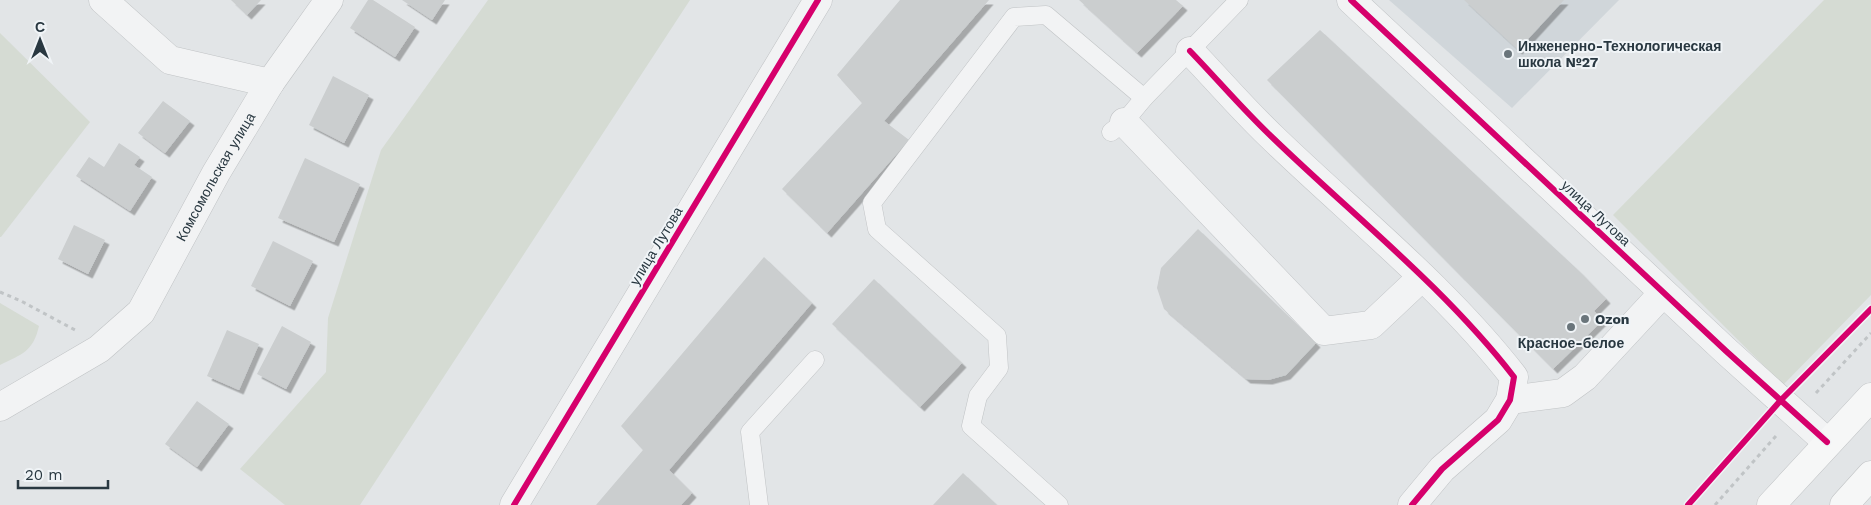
<svg xmlns="http://www.w3.org/2000/svg" width="1871" height="505" font-family="'Work Sans',sans-serif">
<style>
.built{fill:#d0d6da}
.green{fill:#d5dbd3}
.building{fill:#cbcecf;filter:url(#shadow)}
.lines{fill:none;stroke-linecap:round;stroke-linejoin:round}
.lane-casing{stroke:#c0c3c5;stroke-width:19}
.street-casing{stroke:#c0c3c5;stroke-width:29}
.secondary-casing{stroke:#c0c3c5;stroke-width:29}
.path{stroke:#c0c4c6;stroke-width:3;stroke-dasharray:4 4;stroke-linecap:butt}
.lane{stroke:#f2f3f4;stroke-width:18}
.street{stroke:#f2f3f4;stroke-width:28}
.secondary{stroke:#f6f7f7;stroke-width:28}
.cycleway-casing{stroke:#f0f4f7;stroke-width:9}
.cycleway{stroke:#d6006c;stroke-width:6}
.poi-dot{fill:#6a757b;stroke:#f0f4f7;stroke-width:2}
.labels{text-anchor:middle;dominant-baseline:central;stroke-width:4;stroke-linejoin:round;paint-order:stroke}
.poi-label{font-size:14px;font-weight:bold;fill:#293841;stroke:#f0f4f7;text-anchor:start}
.street-label{font-size:14px;fill:#293841;stroke:#f0f4f7}
</style>
<defs>
<filter id="shadow"><feDropShadow dx="4.5" dy="4.5" stdDeviation="0" flood-color="#0004"/></filter>
</defs>
<rect width="100%" height="100%" fill="#e2e5e7"/>
<!-- built -->
<polygon class="built" points="1389,0 1619,0 1512,108"/>
<!-- green -->
<g class="green">
<polygon points="488,0 690,0 360,505 285,505 240,469 326,372 328,318 381,150"/>
<polygon points="1824,0 1871,0 1871,295 1783,385 1613,215"/>
<polygon points="0,33 90,122 1,237 0,237"/>
<path d="M0,303l39,23c-6,26 -17,28 -39,39z"/>
</g>
<!-- building -->
<g class="building">
<polygon points="231,0 261,0 247,15"/>
<polygon points="368,0 373,0 415,27 395,57 350,28"/>
<polygon points="402,0 445,0 432,20"/>
<polygon points="900,0 989,0 884,121 909,140 827,233 782,189 862,103 837,75"/>
<polygon points="1079,0 1176,0 1183,6 1137,53"/>
<polygon points="1464,0 1564,0 1518,50"/>
<polygon points="1320,30 1579,271 1606,299 1594,311 1603,320 1553,369 1267,80"/>
<polygon points="333,76 369,95 344,143 309,125"/>
<polygon points="163,101 190,121 165,153 138,133"/>
<polygon points="119,143 140,157 134,165 152,177 130,211 76,176 89,157 104,167"/>
<polygon points="305,158 360,184 334,242 278,218"/>
<polygon points="74,225 105,240 88,274 58,259"/>
<polygon points="1198,229 1316,343 1286,375 1268,380 1246,379 1164,309 1157,288 1161,268"/>
<polygon points="273,241 313,261 290,306 251,286"/>
<polygon points="764,257 812,303 669,470 692,493 681,505 596,505 643,450 621,426"/>
<polygon points="874,279 962,363 920,407 832,324"/>
<polygon points="282,326 311,342 286,389 257,374"/>
<polygon points="227,330 259,344 239,390 207,376"/>
<polygon points="197,401 229,424 197,467 165,444"/>
<polygon points="963,473 997,505 933,505"/>
</g>
<g class="lines">
<!-- lane casing -->
<g class="lane-casing">
<g id="lane">
<polyline points="1111,132 1124,122 1144,98 1239,0"/>
<polyline points="759,505 750,432 815,360"/>
<polyline points="1059,505 971,426 978,396 999,368 997,336 877,229 872,203 1014,17 1046,15 1144,98"/>
</g>
</g>
<!-- street casing -->
<g class="street-casing">
<g id="street">
<polyline points="103,0 170,60 270,83"/>
<polyline points="1351,0 1726,351 1827,442"/>
<path d="M1190,51c28,29 54,60 84,88 81,78 171,149 240,238l-4,23 -12,20 -56,49 -30,36"/>
<polyline points="1124,122 1324,331 1371,325 1422,277"/>
<polyline points="1510,400 1563,393 1585,377 1663,293"/>
<path id="s1" d="M0,407l99,-58 42,-37 75,-139 54,-90 59,-83"/>
<polyline points="514,505 818,0"/>
</g>
</g>
<!-- secondary casing -->
<g class="secondary-casing">
<g id="secondary">
<polyline points="1771,505 1871,397"/>
<polyline points="1844,505 1871,475"/>
</g>
</g>
<!-- path -->
<g class="path">
<polyline points="0,292 21,301 75,330"/>
<polyline points="1816,393 1871,333"/>
<polyline points="1715,505 1776,436"/>
</g>
<!-- lane -->
<use href="#lane" class="lane"/>
<!-- street -->
<use href="#street" class="street"/>
<!-- secondary -->
<use href="#secondary" class="secondary"/>
<!-- cycleway casing -->
<g class="cycleway-casing">
<g id="cycleway">
<polyline points="1351,0 1726,351 1827,442"/>
<path d="M1190,51c28,29 54,60 84,88 81,78 171,149 240,238l-4,23 -12,20 -56,49 -30,36"/>
<polyline points="514,505 818,0"/>
<polyline points="1688,505 1781,400 1871,309"/>
</g>
</g>
<!-- cycleway -->
<use href="#cycleway" class="cycleway"/>
</g>
<!-- markers -->
<g class="poi-dot">
<circle cx="1508" cy="54" r="5"/>
<circle cx="1585" cy="319" r="5"/>
<circle cx="1571" cy="327" r="5"/>
</g>
<g class="labels">
<!-- poi labels -->
<g class="poi-label">
<text x="1518" y="46">Инженерно-Технологическая<tspan x="1518" dy="16">школа №27</tspan></text>
<text x="1595" y="319">Ozon</text>
<text x="1571" y="343" text-anchor="middle">Красное-белое</text>
</g>
<!-- street labels -->
<g class="street-label">
<text stroke="none"><textPath href="#s1" startOffset="325">Комсомольская улица</textPath></text>
<text transform="translate(1596 213) rotate(43)">улица Лутова</text>
<text transform="translate(656 246) rotate(-59)">улица Лутова</text>
</g>
</g>
<!-- north arrow -->
<g transform="translate(40 40)" stroke="#f0f4f7" stroke-width="4" paint-order="stroke">
<path d="M0-4L9 19L0 12L-9 19Z" fill="#293841"/>
<text y="-8" font-size="14" font-weight="bold" text-anchor="middle" fill="#293841">С</text>
</g>
<!-- scale -->
<path d="M18 480v8h90v-8" fill="none" stroke="#293841" stroke-width="2.5"/>
<text x="25" y="480" font-size="15" fill="#293841" stroke="#f0f4f7" stroke-width="4" paint-order="stroke">20 m</text>
</svg>
